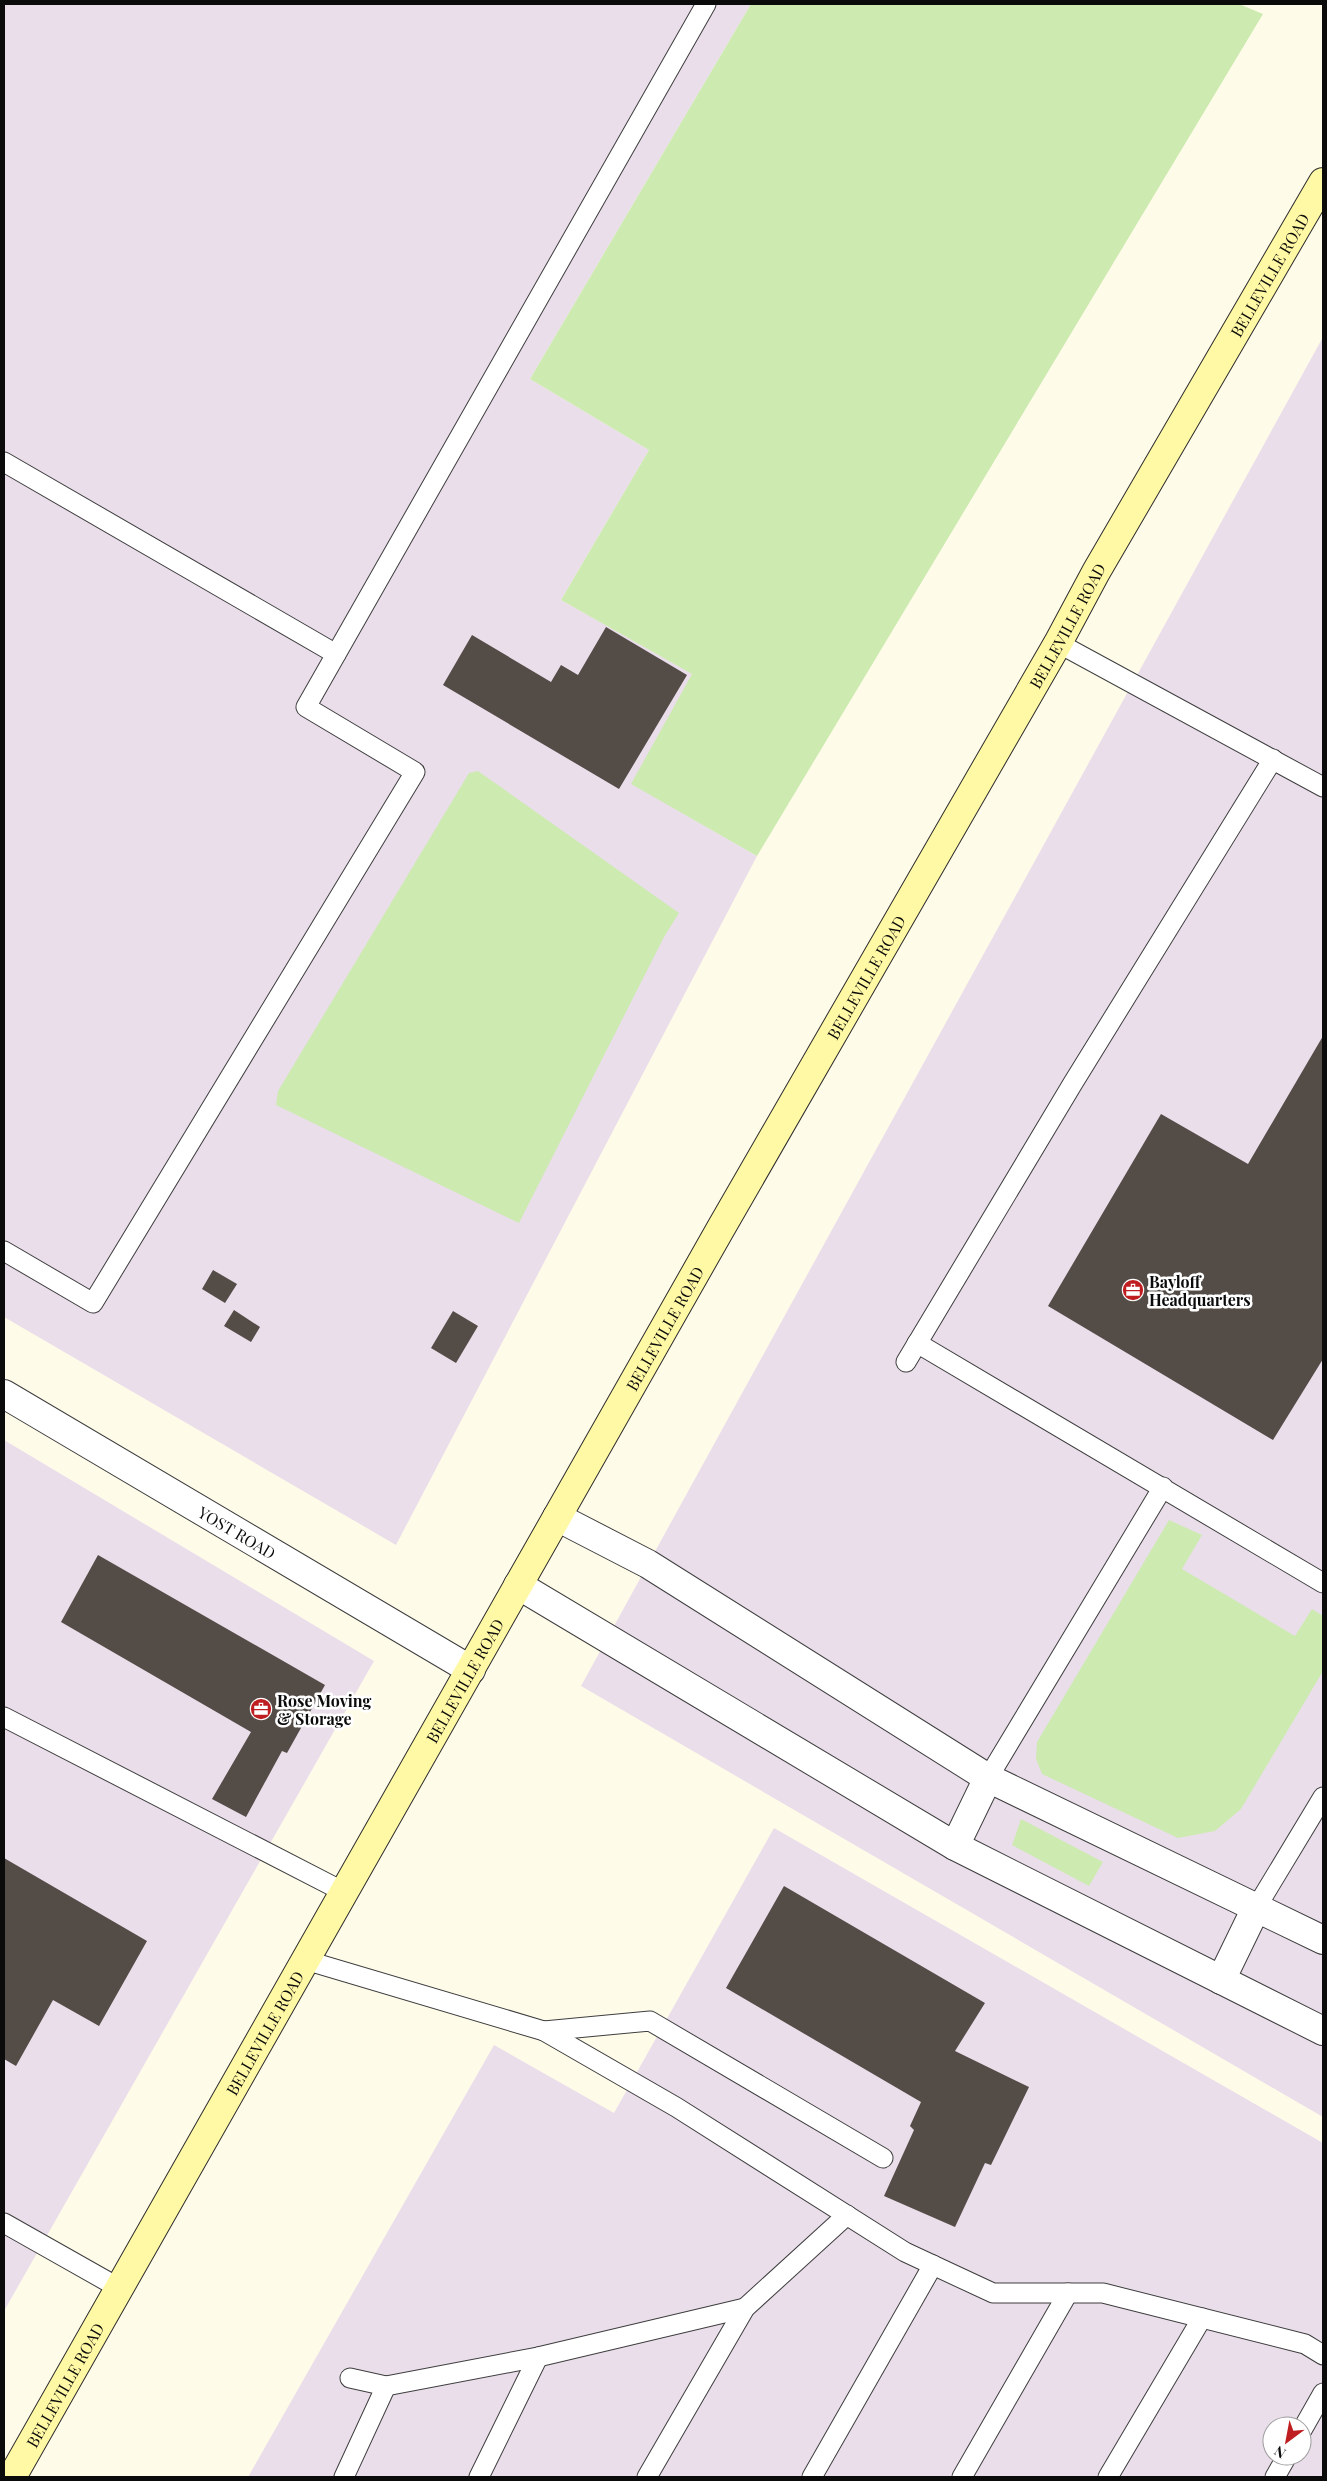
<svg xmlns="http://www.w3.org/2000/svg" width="1327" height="2481" font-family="'Playfair Display',serif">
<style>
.industrial{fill:#eadeeb;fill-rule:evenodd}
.green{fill:#cdeab1}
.building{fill:#544c47}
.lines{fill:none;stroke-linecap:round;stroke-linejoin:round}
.service-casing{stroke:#3e3e3e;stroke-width:21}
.minor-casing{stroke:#3e3e3e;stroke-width:30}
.secondary-casing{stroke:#2d2d2d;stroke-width:30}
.service{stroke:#fff;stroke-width:19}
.minor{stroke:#fff;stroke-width:28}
.secondary{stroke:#fff8a4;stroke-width:28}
.labels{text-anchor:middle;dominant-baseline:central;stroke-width:5;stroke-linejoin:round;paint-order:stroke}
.street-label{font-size:16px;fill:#0b0b0b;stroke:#fff}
.poi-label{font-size:16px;font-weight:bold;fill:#0b0b0b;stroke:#fff;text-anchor:start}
</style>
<rect width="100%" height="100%" fill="#fffbe9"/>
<!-- industrial -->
<g class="industrial">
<polygon points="4,4 751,4 530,379 649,450 561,600 693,674 632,784 757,856 396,1545 4,1317"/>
<polygon points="1323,337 1323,2117 581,1686"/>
<polygon points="4,1440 374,1661 4,2311"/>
<path d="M774,1828l549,315v334h-1075l246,-432 120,68zM1272,2426h30v30h-30z"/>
</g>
<!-- green -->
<g class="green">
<polygon points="751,4 1239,4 1263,14 757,856 631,784 692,674 561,600 649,450 530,379"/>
<polygon points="478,771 679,913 664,937 519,1223 276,1105 278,1091 469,773"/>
<polygon points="1169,1520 1202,1535 1182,1569 1295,1636 1312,1609 1323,1616 1323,1671 1241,1809 1215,1831 1178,1838 1042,1774 1036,1759 1037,1742"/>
<polygon points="1021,1819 1103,1862 1089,1886 1012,1845"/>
</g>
<!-- building -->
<g class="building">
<polygon points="606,627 687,675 619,789 443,685 472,635 551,682 561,665 578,675"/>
<polygon points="1323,1036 1323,1359 1273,1440 1048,1306 1161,1114 1248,1164"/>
<polygon points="213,1270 237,1284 225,1303 202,1289"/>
<polygon points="234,1310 260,1327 251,1342 224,1326"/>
<polygon points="453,1311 478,1326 456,1363 431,1348"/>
<polygon points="98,1555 325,1685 287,1753 282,1751 246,1817 212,1799 251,1732 61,1622"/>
<polygon points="4,1858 147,1941 99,2026 53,2000 16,2066 4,2059"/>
<polygon points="784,1886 985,2003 955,2051 1029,2087 991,2165 985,2163 955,2227 884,2196 914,2130 910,2126 921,2102 726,1988"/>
</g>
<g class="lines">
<!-- service casing -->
<g class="service-casing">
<g id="service">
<polyline points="4,462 336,654"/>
<polyline points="1058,643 1323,787"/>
<polyline points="4,1251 93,1303 415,772 306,707 706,4"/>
<polyline points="917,1343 1323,1583"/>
<polyline points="906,1362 1073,1083 1273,759"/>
<polyline points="4,1717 344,1892"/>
<polyline points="988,1778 1163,1487"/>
<polyline points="1256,1908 1323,1797"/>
<polyline points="305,1960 544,2031 650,2021 883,2158"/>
<polyline points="544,2031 676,2107 905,2252 993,2293 1103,2293 1305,2344 1323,2355"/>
<polyline points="4,2223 119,2288"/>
<polyline points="350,2378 386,2386 538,2357 745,2308"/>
<polyline points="1302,2430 1323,2393"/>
<polyline points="344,2477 386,2386"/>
<polyline points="479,2477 538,2357"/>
<polyline points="647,2477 745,2308 847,2215"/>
<polyline points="812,2477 933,2265"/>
<polyline points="962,2477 1068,2293"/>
<polyline points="1108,2477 1202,2318"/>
<polyline points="1275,2477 1287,2456"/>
</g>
</g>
<!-- minor casing -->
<g class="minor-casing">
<g id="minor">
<path id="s1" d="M4,1394l467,276"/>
<polyline points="557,1517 648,1564 988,1778 1323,1940"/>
<polyline points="518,1585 955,1846 1323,2031"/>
<polyline points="955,1846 988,1778"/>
<polyline points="1221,1980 1256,1908"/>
</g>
</g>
<!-- secondary casing -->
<g class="secondary-casing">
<g id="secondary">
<path id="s2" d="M12,2477l709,-1249 337,-585 38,-71 227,-390"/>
</g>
</g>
<!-- service -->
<use href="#service" class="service"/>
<!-- minor -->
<use href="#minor" class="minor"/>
<!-- secondary -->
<use href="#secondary" class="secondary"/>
</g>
<!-- icons -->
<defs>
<g id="office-disc" transform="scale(1.125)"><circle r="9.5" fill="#bf1e21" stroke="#fff"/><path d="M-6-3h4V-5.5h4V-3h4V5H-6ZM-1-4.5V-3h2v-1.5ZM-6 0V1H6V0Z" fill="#fff"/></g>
</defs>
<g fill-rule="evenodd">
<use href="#office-disc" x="1133" y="1290"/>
<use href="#office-disc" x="261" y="1709"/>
</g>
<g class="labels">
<!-- street labels -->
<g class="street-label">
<text stroke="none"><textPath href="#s2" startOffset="2536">BELLEVILLE ROAD</textPath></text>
<text stroke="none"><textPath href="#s2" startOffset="2131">BELLEVILLE ROAD</textPath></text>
<text stroke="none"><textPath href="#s2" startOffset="1726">BELLEVILLE ROAD</textPath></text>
<text stroke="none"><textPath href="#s2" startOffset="1321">BELLEVILLE ROAD</textPath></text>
<text stroke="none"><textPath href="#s1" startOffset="271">YOST ROAD</textPath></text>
<text stroke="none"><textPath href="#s2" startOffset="916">BELLEVILLE ROAD</textPath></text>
<text stroke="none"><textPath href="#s2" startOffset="511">BELLEVILLE ROAD</textPath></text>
<text stroke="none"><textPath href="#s2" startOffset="106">BELLEVILLE ROAD</textPath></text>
</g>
<!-- poi labels -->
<g class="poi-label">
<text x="1149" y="1281">Bayloff<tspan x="1149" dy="18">Headquarters</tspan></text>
<text x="277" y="1700">Rose Moving<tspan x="277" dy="18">&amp; Storage</tspan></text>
</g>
</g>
<!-- border -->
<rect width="1327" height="2481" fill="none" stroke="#0b0b0b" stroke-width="10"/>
<!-- north arrow -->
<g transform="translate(1287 2441) rotate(212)"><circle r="24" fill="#ffffff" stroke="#9d9d9d"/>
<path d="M0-4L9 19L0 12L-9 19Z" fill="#bf1e21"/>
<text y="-8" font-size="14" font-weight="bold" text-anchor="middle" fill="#0b0b0b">N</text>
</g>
</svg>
